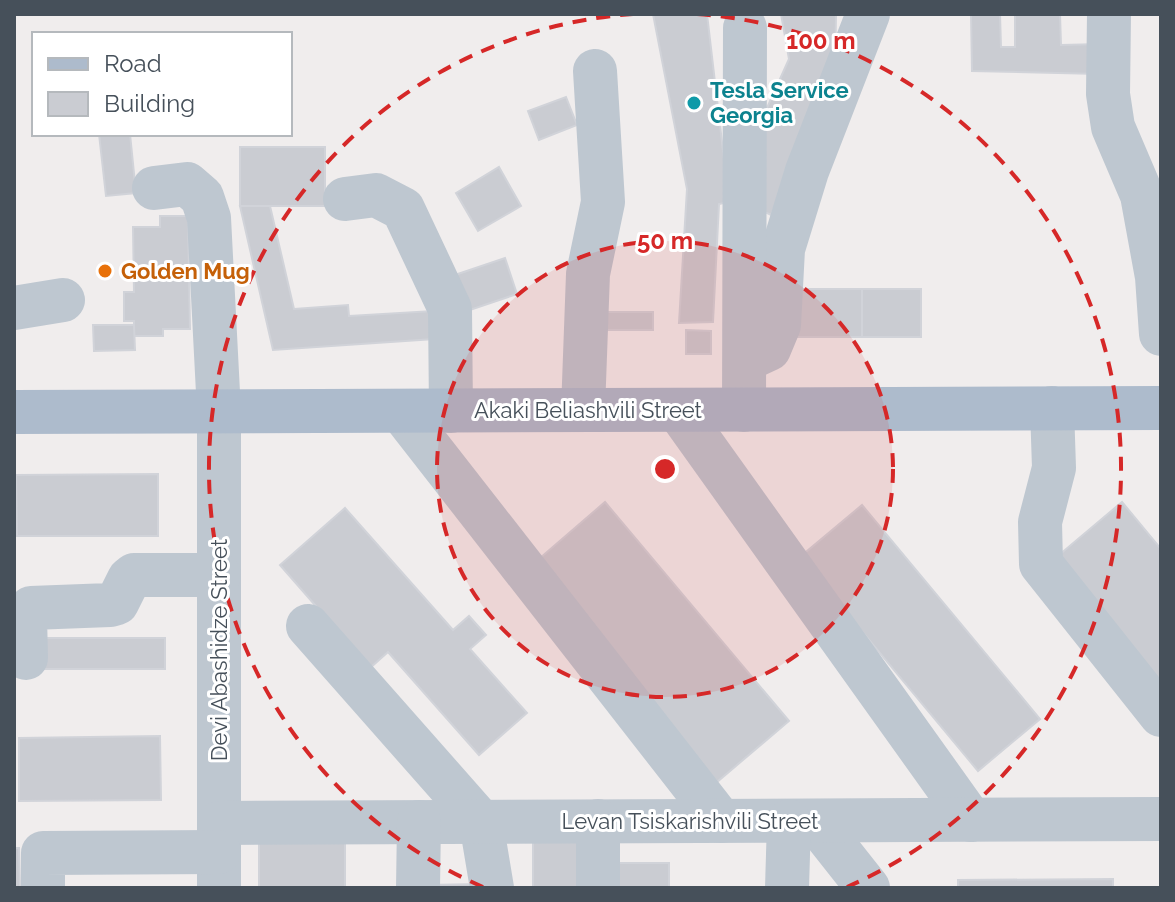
<svg xmlns="http://www.w3.org/2000/svg" width="1175" height="902" font-family="Raleway,sans-serif">
<style>
.building{fill:#caccd2;stroke:#d1d3d9;stroke-width:2}
.lines{fill:none;stroke-linecap:round;stroke-linejoin:round}
.minor{stroke:#bec7d0;stroke-width:44}
.major{stroke:#adbbcc;stroke-width:44}
.ring{fill:none;stroke:#d62828;stroke-width:4;stroke-dasharray:14 10}
.culture-dot{fill:#0f9aa8;stroke:#fff;stroke-width:3}
.food-dot{fill:#e8710a;stroke:#fff;stroke-width:3}
.labels{text-anchor:middle;dominant-baseline:central;stroke-width:6;stroke-linejoin:round;paint-order:stroke}
.culture-label{font-size:22px;font-weight:bold;fill:#0d838f;stroke:#fff;text-anchor:start}
.food-label{font-size:22px;font-weight:bold;fill:#c56008;stroke:#fff;text-anchor:start}
.street-label{font-size:22px;fill:#46505a;stroke:#fff}
.centre{fill:#d62828;stroke:#fff;stroke-width:4}
.ring-label{font-size:24px;text-anchor:middle;font-weight:bold;fill:#d62828;stroke:#fff;stroke-width:6;stroke-linejoin:round;paint-order:stroke}
</style>
<rect width="100%" height="100%" fill="#f0eded"/>
<!-- building -->
<g class="building">
<polygon points="653,14 707,14 729,202 719,204 713,322 679,323 687,189"/>
<polygon points="781,14 836,14 835,73 771,215 754,207 752,141 789,59"/>
<polygon points="971,14 1000,14 1001,47 1015,47 1015,14 1060,14 1061,45 1101,44 1099,74 972,71"/>
<polygon points="566,97 577,125 539,140 528,111"/>
<polygon points="99,134 130,134 136,193 106,196"/>
<rect x="240" y="147" width="85" height="59"/>
<polygon points="499,167 521,206 478,231 456,193"/>
<polygon points="240,206 270,206 294,309 348,305 349,316 433,311 434,339 273,350"/>
<polygon points="160,216 188,216 190,329 163,329 163,336 134,336 134,321 124,321 124,292 134,292 133,227 160,227"/>
<polygon points="505,258 517,294 464,312 452,276"/>
<rect x="790" y="289" width="72" height="48"/>
<rect x="862" y="289" width="59" height="48"/>
<rect x="598" y="312" width="55" height="18"/>
<polygon points="93,325 134,325 135,350 94,351"/>
<polygon points="686,330 711,331 711,354 686,354"/>
<polygon points="158,474 158,536 17,536 16,475"/>
<polygon points="605,502 789,721 717,782 533,564"/>
<polygon points="1122,502 1161,549 1161,688 1053,560"/>
<polygon points="862,505 1040,719 978,771 800,557"/>
<polygon points="345,508 453,630 469,616 486,635 470,649 527,713 479,755 388,652 370,668 280,565"/>
<rect x="40" y="638" width="125" height="31"/>
<polygon points="160,736 161,800 19,801 19,738"/>
<polygon points="581,841 581,888 533,888 533,842"/>
<rect x="259" y="843" width="86" height="45"/>
<polygon points="14,848 19,848 20,888 14,888"/>
<rect x="613" y="863" width="56" height="25"/>
<polygon points="1113,879 1113,888 958,888 958,880"/>
<polygon points="482,884 482,888 426,888 426,885"/>
</g>
<g class="lines">
<!-- minor -->
<g class="minor">
<polyline points="1109,14 1108,94 1113,127 1142,195 1157,277 1161,334"/>
<polyline points="154,188 187,184 202,197 209,218 219,412 219,888"/>
<polyline points="345,199 376,195 403,209 450,309 451,411"/>
<polyline points="14,308 63,300"/>
<polyline points="745,360 769,349 779,325 783,249 807,171 868,14"/>
<polyline points="1052,408 1054,468 1040,522 1041,564 1161,715"/>
<polyline points="583,410 588,274 603,202 595,71"/>
<polyline points="678,410 971,820"/>
<polyline points="744,410 745,28"/>
<polyline points="401,411 721,821"/>
<polyline points="308,626 481,822 492,888"/>
<polyline points="26,658 25,616 31,608 110,605 117,603 129,579 134,575 219,575"/>
<polyline points="815,821 868,888"/>
<polyline points="219,823 1161,819"/>
<polyline points="43,888 43,853 219,852"/>
<polyline points="418,888 419,822"/>
<polyline points="598,888 598,821"/>
<polyline points="787,888 789,821"/>
</g>
<!-- major -->
<polyline class="major" points="14,412 1161,408"/>
</g>
<!-- distance rings -->
<circle cx="665" cy="469" r="228" fill="#d62828" fill-opacity=".12"/>
<g class="ring">
<circle cx="665" cy="469" r="228"/>
<path d="M483 887A456 456 0 0 1 633 14M697 14A456 456 0 0 1 847 887"/>
</g>
<!-- markers -->
<circle class="culture-dot" cx="694" cy="103" r="8"/>
<circle class="food-dot" cx="105" cy="271" r="8"/>
<g class="labels">
<!-- culture labels -->
<g class="culture-label">
<text x="710" y="90">Tesla Service<tspan x="710" dy="25">Georgia</tspan></text>
</g>
<!-- food labels -->
<g class="food-label">
<text x="121" y="271">Golden Mug</text>
</g>
<!-- street labels -->
<g class="street-label">
<text x="588" y="410">Akaki Beliashvili Street</text>
<text transform="translate(219 650) rotate(-90)">Devi Abashidze Street</text>
<text x="690" y="821">Levan Tsiskarishvili Street</text>
</g>
</g>
<circle cx="665" cy="469" r="12" class="centre"/>
<g class="ring-label">
<text x="821" y="49">100 m</text>
<text x="665" y="249">50 m</text>
</g>
<!-- border -->
<rect width="1175" height="902" fill="none" stroke="#46505a" stroke-width="32"/>
<!-- legend -->
<rect x="32" y="32" width="260" height="104" fill="#ffffff" stroke="#b5b9bd" stroke-width="2"/>
<rect x="48" y="58" width="40" height="12" fill="#adbbcc" stroke="#b5b9bd" stroke-width="2"/>
<text x="104" y="72" font-size="24" fill="#46505a">Road</text>
<rect x="48" y="92" width="40" height="24" fill="#caccd2" stroke="#b5b9bd" stroke-width="2"/>
<text x="104" y="112" font-size="24" fill="#46505a">Building</text>
</svg>
